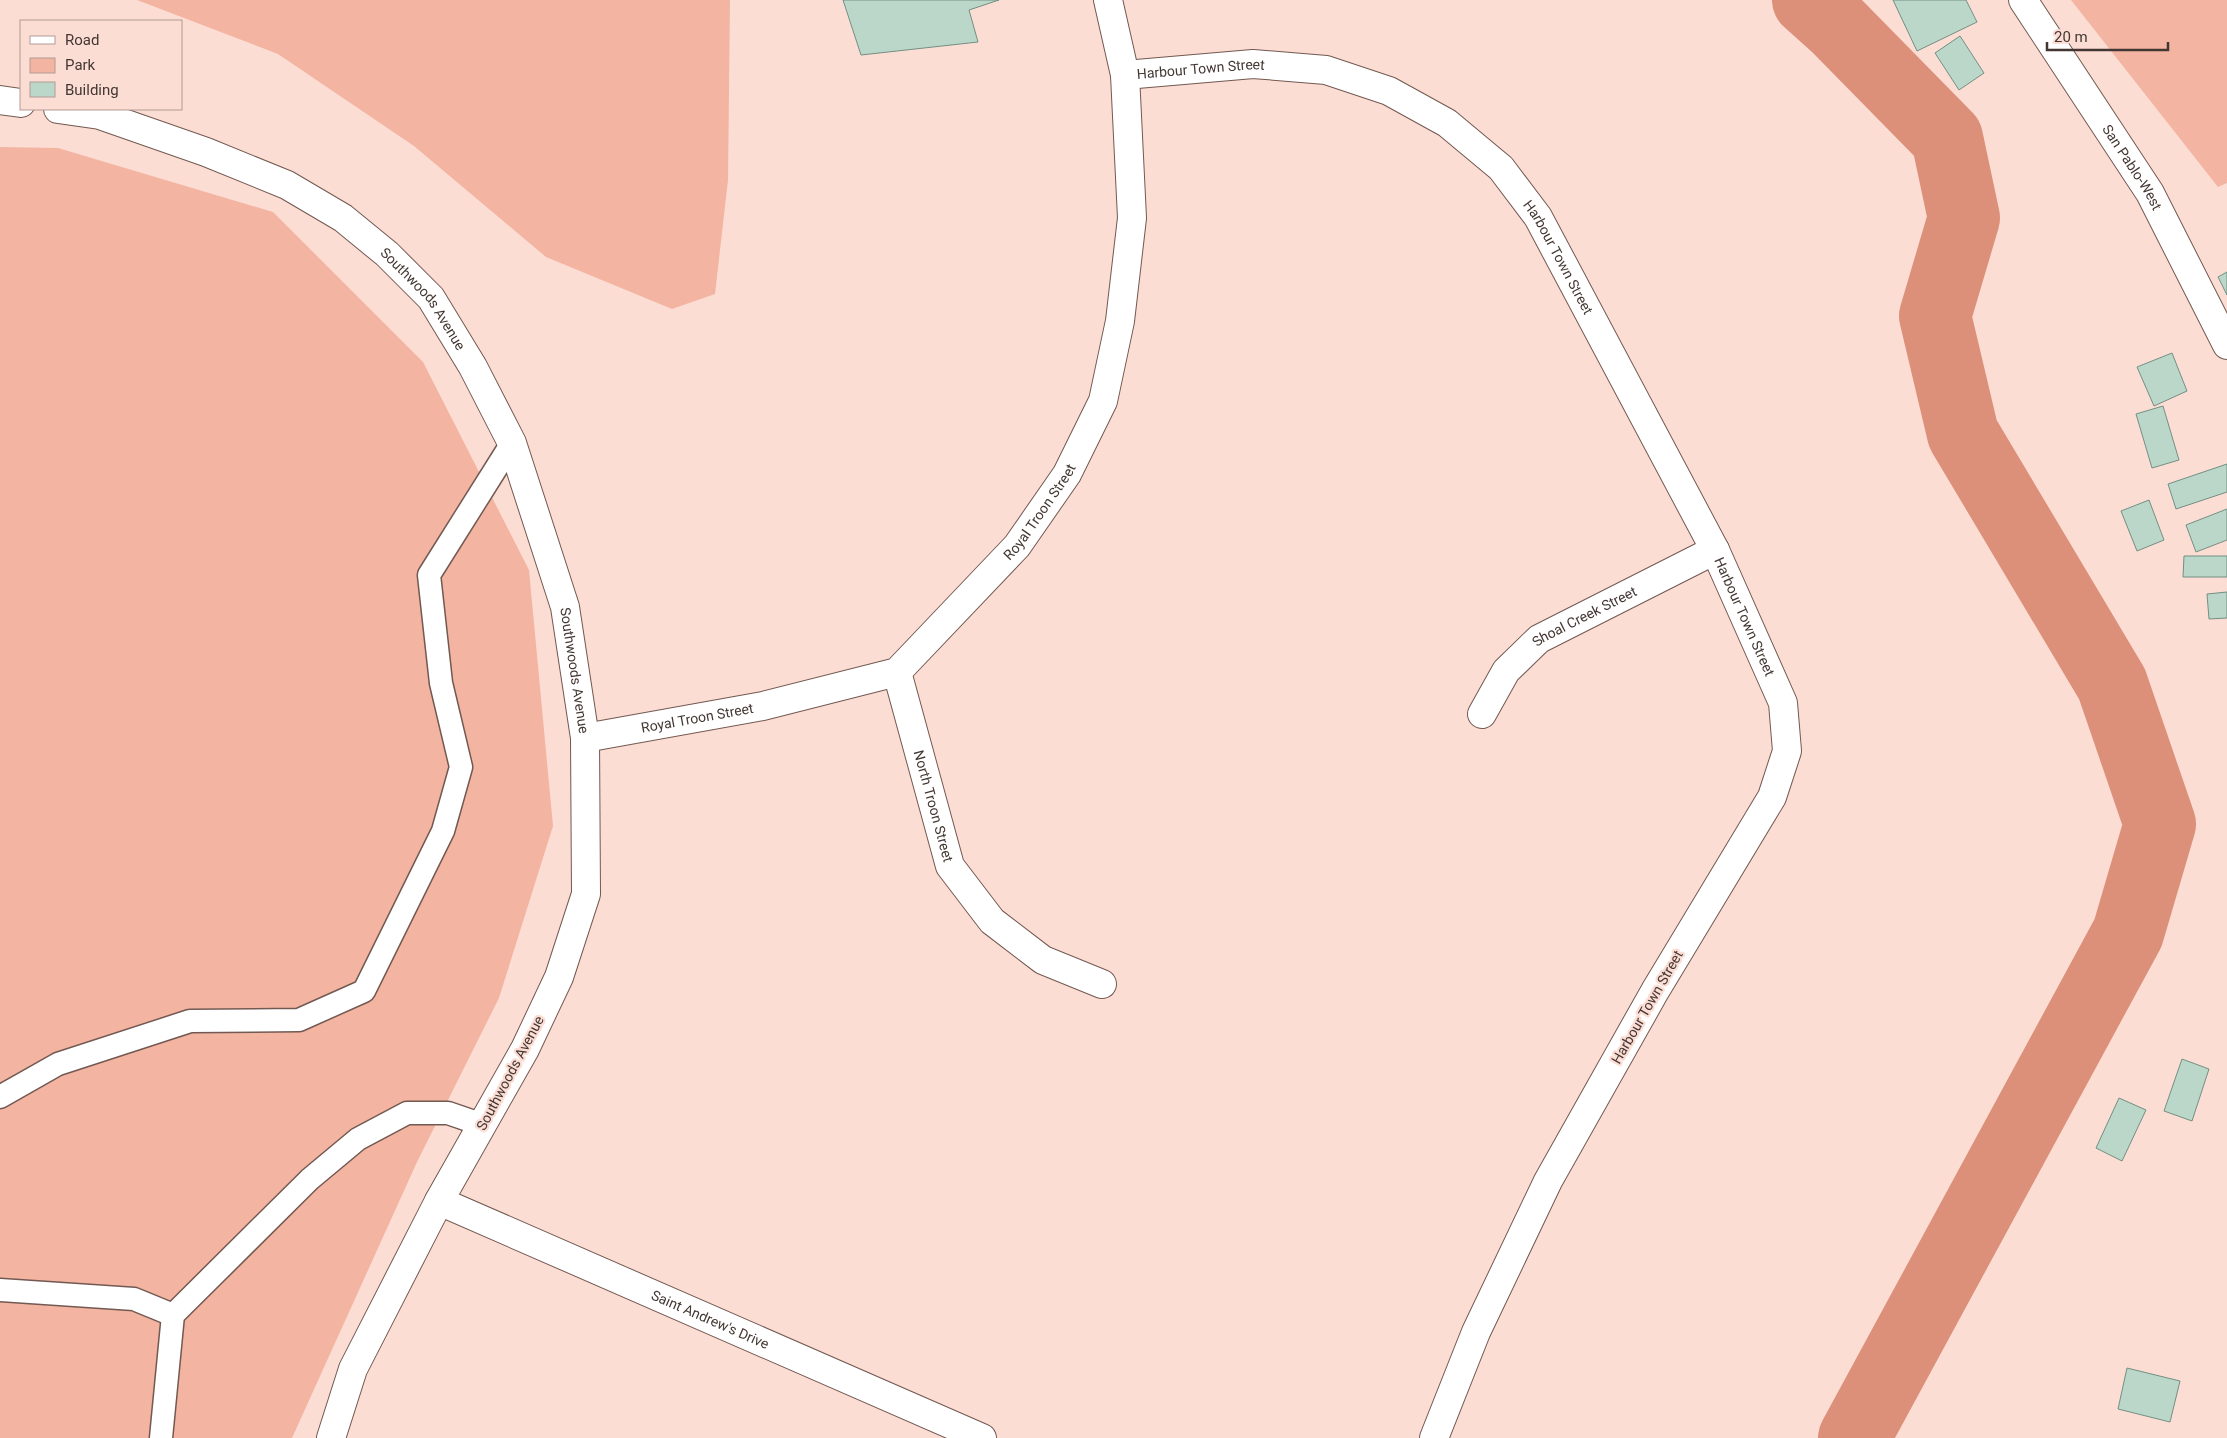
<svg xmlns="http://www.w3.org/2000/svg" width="2227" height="1438" font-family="Roboto,sans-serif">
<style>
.green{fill:#f3b4a2}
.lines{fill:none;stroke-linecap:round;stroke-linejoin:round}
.river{stroke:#dc907a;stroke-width:72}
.building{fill:#bad7ca;stroke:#738f83}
.lane-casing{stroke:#725951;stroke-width:25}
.street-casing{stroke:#725951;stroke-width:30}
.lane{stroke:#fff;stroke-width:22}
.street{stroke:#fff;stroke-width:28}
.labels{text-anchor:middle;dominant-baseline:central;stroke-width:4.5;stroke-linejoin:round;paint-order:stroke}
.street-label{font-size:14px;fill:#433733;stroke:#fcddd4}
</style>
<rect width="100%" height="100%" fill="#fcddd4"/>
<!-- green -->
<g class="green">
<polygon points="137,0 730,0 728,180 715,294 672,309 546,257 414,146 278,54"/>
<polygon points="2071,0 2227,0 2227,183 2218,187"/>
<polygon points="0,147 58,148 273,212 423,362 529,570 553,826 499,998 417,1162 292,1438 0,1438"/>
</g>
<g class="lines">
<!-- river -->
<polyline class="river" points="1808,0 1838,27 1947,138 1964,218 1935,316 1963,434 2112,684 2160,824 2128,933 1854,1438"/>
</g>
<!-- building -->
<g class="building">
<polygon points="843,0 999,0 969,10 978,42 861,55"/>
<polygon points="1893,0 1966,0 1977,22 1917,51"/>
<polygon points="1960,36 1984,73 1959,90 1935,53"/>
<polygon points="2227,272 2227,295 2218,277"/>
<polygon points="2172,353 2187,391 2154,406 2137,367"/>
<polygon points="2163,406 2179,460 2152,468 2136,414"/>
<polygon points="2227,464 2227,492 2176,509 2168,484"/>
<polygon points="2149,500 2164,540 2137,551 2121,511"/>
<polygon points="2227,509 2227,540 2196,552 2186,525"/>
<polygon points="2184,556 2227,556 2227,577 2183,577"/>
<polygon points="2227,592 2227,618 2209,619 2207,594"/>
<polygon points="2182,1059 2209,1069 2192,1121 2164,1111"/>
<polygon points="2119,1098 2146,1110 2122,1161 2096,1148"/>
<polygon points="2127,1368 2180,1381 2170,1422 2118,1409"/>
</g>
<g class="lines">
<!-- lane casing -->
<g class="lane-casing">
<g id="lane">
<polyline points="0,1097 58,1064 190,1021 299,1020 364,991 443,831 461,767 441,683 429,575 512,443"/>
<polyline points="0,1290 134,1299 173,1315"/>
<polyline points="161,1438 173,1315 310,1179 358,1139 407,1113 448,1113 483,1125"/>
</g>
</g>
<!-- street casing -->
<g class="street-casing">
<g id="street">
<path id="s1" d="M2023,0l127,193 77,152"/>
<path id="s2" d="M1125,75l128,-11 73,6 63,21 58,32 54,45 37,49 177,333 68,153 4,48 -15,46 -117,194 -107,190 -72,151 -42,106"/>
<polyline points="0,100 21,103"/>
<path id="s3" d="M58,109l42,6 106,37 81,33 56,33 44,36 44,44 42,69 39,76 53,164 20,131 1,156 -27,83 -34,72 -86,152 -86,168 -22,69"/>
<path id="s4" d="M897,672l53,194 42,55 51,39 59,24"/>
<path id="s5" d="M1482,714l24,-43 33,-32 176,-89"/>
<path id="s6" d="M585,738l178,-32 134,-34 120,-126 50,-72 36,-73 17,-80 12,-103 -7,-143 -17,-75"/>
<path id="s7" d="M439,1201l543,237"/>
</g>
</g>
<!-- lane -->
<use href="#lane" class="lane"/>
<!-- street -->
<use href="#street" class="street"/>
</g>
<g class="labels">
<!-- street labels -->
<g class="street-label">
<text stroke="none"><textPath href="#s2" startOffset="76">Harbour Town Street</textPath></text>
<text stroke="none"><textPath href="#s1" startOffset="200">San Pablo-West</textPath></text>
<text stroke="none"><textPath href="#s2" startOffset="511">Harbour Town Street</textPath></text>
<text stroke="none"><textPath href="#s3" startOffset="422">Southwoods Avenue</textPath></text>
<text stroke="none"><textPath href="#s6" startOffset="534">Royal Troon Street</textPath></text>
<text stroke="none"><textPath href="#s2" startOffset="916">Harbour Town Street</textPath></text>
<text stroke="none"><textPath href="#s5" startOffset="146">Shoal Creek Street</textPath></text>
<text stroke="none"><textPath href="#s3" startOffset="829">Southwoods Avenue</textPath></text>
<text stroke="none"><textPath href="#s6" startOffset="114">Royal Troon Street</textPath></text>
<text stroke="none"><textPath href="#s4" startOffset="139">North Troon Street</textPath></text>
<text transform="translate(1647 1007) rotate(-60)">Harbour Town Street</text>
<text transform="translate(510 1073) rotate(-62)">Southwoods Avenue</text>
<text stroke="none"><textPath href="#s7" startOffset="296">Saint Andrew's Drive</textPath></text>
</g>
</g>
<!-- legend -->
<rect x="20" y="20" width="162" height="90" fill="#fcddd4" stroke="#b29b94"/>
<rect x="30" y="36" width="25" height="8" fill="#ffffff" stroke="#b29b94"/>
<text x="65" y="45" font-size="15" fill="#433733">Road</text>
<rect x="30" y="58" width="25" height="15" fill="#f3b4a2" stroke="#b29b94"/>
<text x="65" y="70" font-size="15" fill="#433733">Park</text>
<rect x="30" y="82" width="25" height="15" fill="#bad7ca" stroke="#b29b94"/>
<text x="65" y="95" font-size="15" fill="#433733">Building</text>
<!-- scale -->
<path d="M2047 42v8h121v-8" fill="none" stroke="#433733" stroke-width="2.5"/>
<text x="2054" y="42" font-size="15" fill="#433733" stroke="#fcddd4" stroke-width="4" paint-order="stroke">20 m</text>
</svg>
